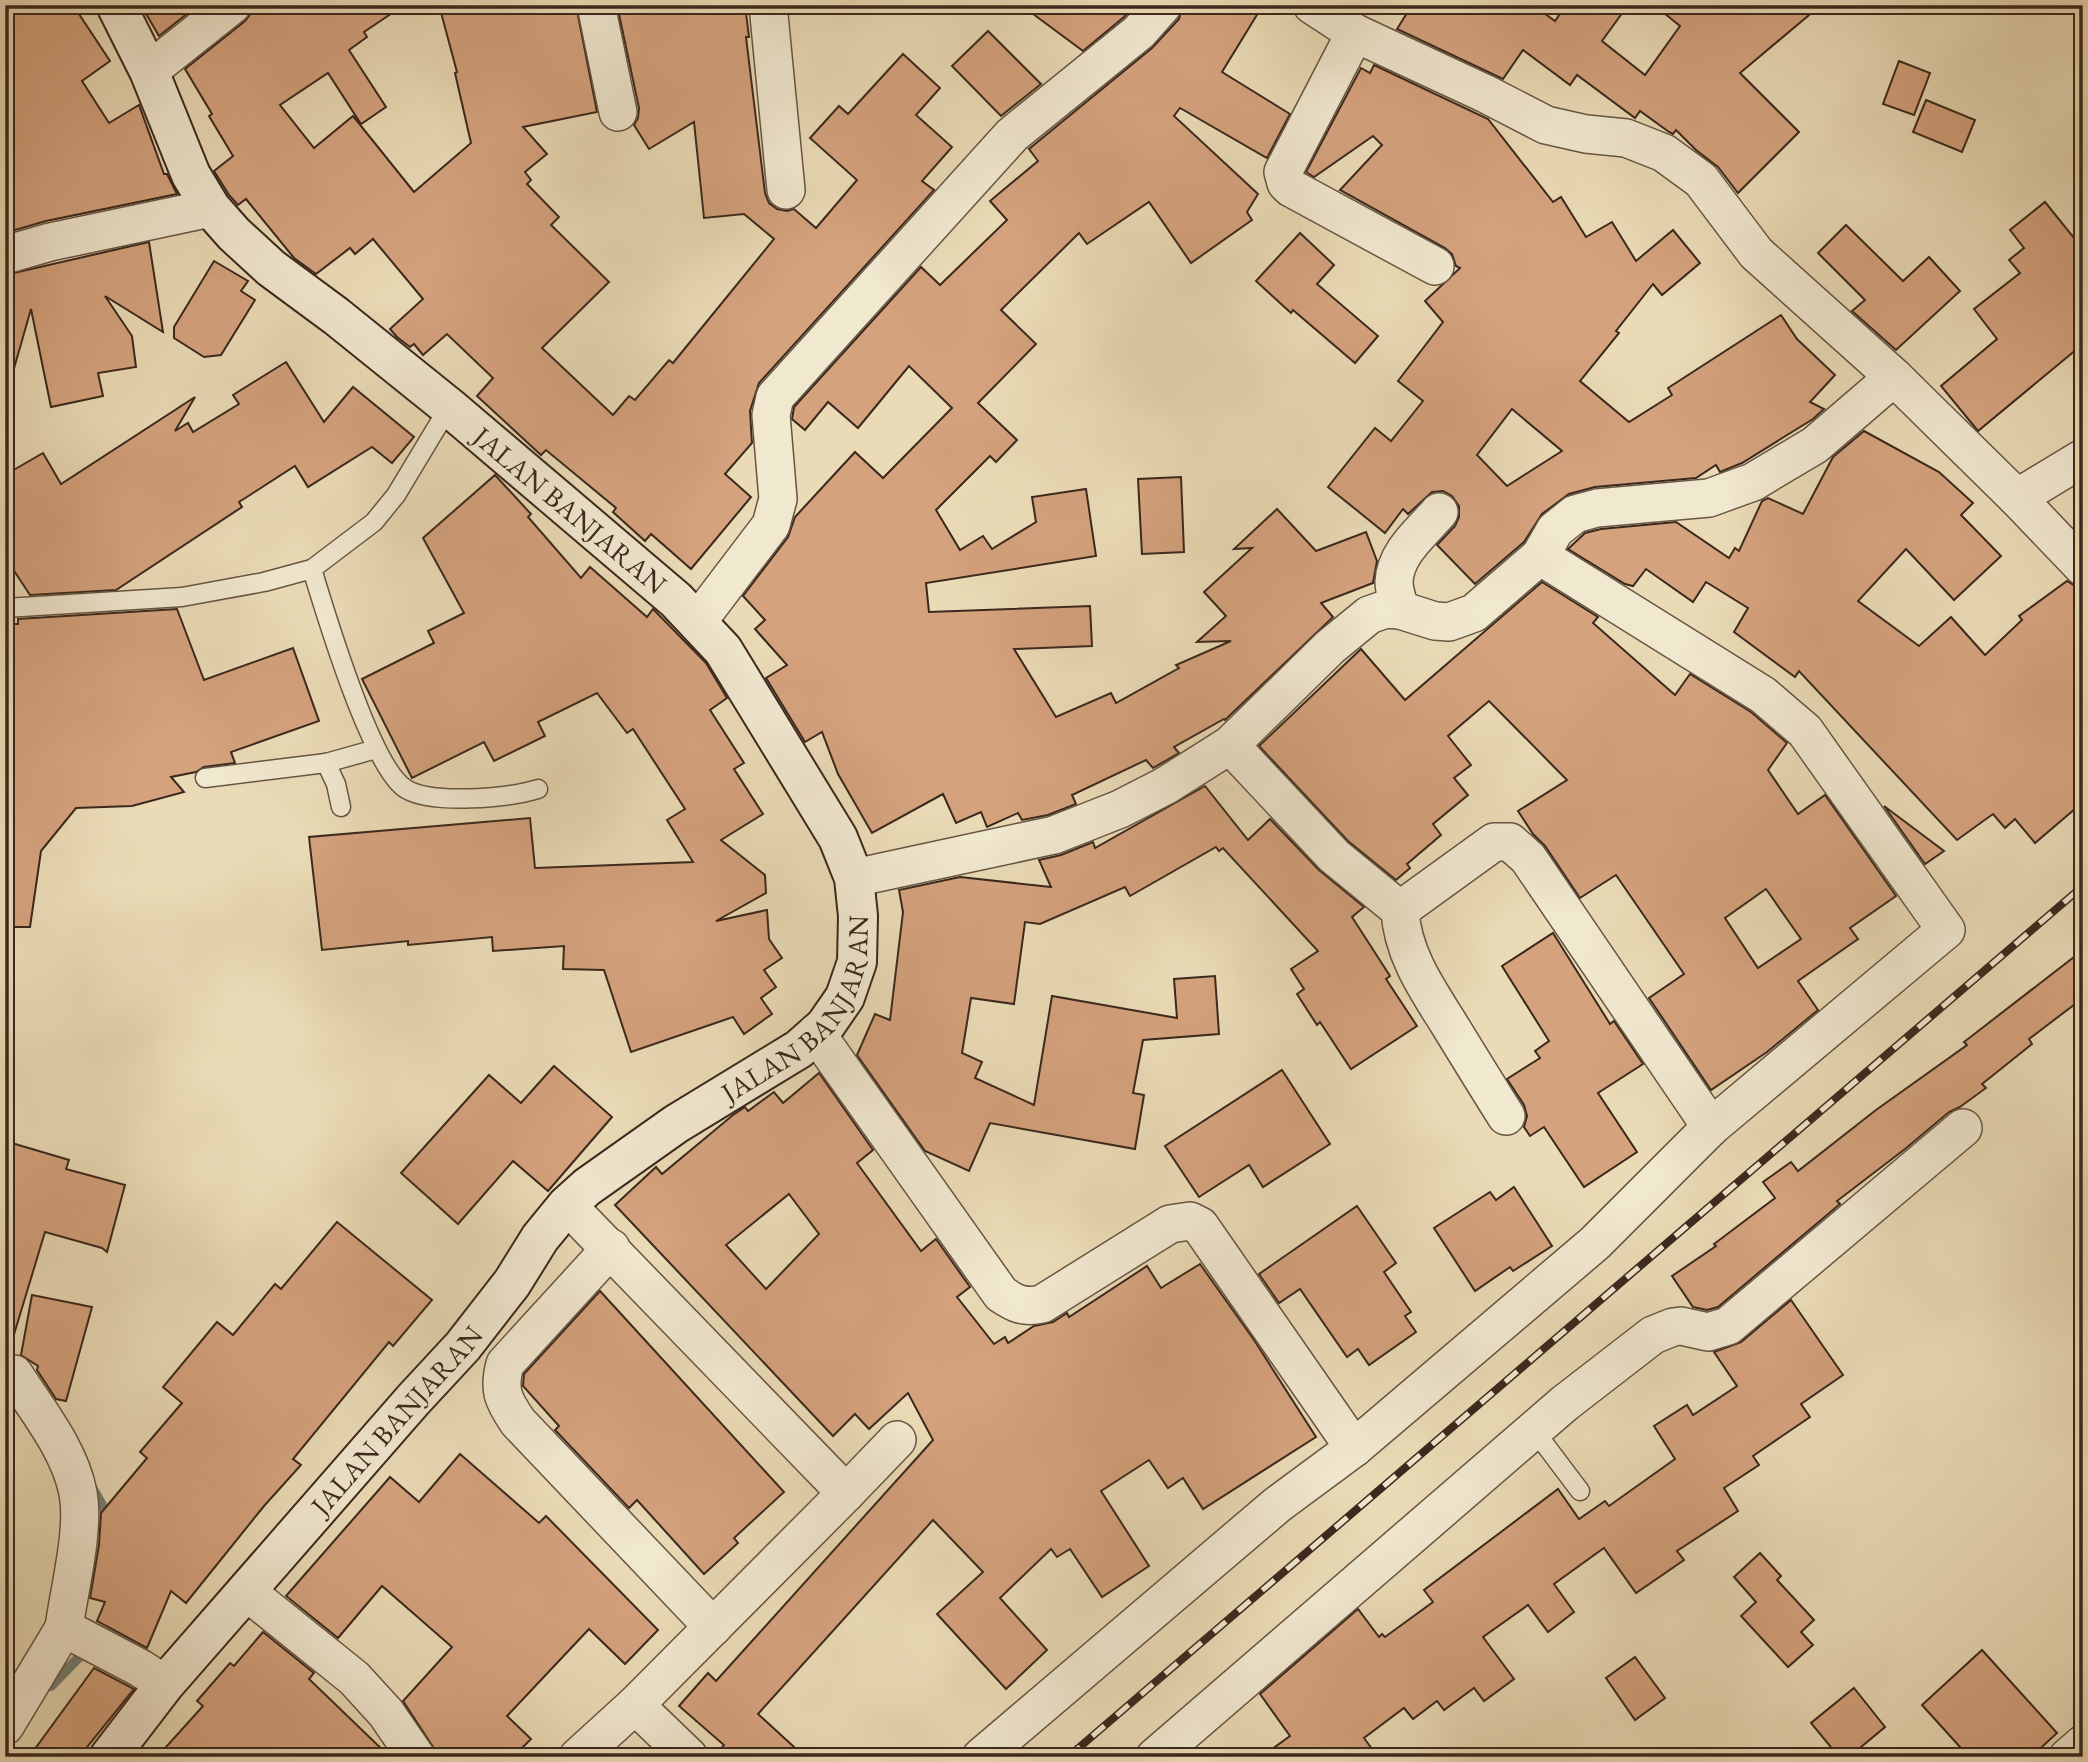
<svg xmlns="http://www.w3.org/2000/svg" width="2088" height="1762" font-family="'EB Garamond',serif">
<style>
.lines{fill:none;stroke-linecap:round;stroke-linejoin:round}
.stream{stroke:#738076;stroke-width:10}
.building{fill:#d4a27d;stroke:#3b281d;stroke-width:2;fill-rule:evenodd}
.lane-casing{stroke:#675543;stroke-width:21}
.street-casing{stroke:#675543;stroke-width:40}
.secondary-casing{stroke:#3b281d;stroke-width:42}
.lane{stroke:#f1e8d0;stroke-width:18}
.street{stroke:#f1e8d0;stroke-width:37}
.secondary{stroke:#f1e8d0;stroke-width:38}
.rail-casing{stroke:#3b281d;stroke-width:8}
.rail{stroke:#f1e8d0;stroke-width:5;stroke-dasharray:16;stroke-linecap:butt}
.labels{text-anchor:middle;dominant-baseline:central;stroke-width:5;stroke-linejoin:round;paint-order:stroke}
.street-label{font-size:28px;fill:#3b281d;stroke:#f1e8d0}
</style>
<rect width="100%" height="100%" fill="#eadbb6"/>
<filter id="stains"><feTurbulence type="fractalNoise" baseFrequency=".00286" numOctaves="4"/><feColorMatrix values="0 0 0 0 .2 0 0 0 0 .09 0 0 0 0 .02 0 0 0 .5 -.17"/></filter>
<radialGradient id="worn" r=".72"><stop offset=".6" stop-color="#630" stop-opacity="0"/><stop offset="1" stop-color="#630" stop-opacity=".3"/></radialGradient>
<g class="lines">
<!-- stream -->
<g class="stream">
<polyline points="90,1484 110,1519"/>
<polyline points="51,1686 82,1654"/>
<polyline points="5,1748 16,1732"/>
</g>
</g>
<!-- building -->
<g class="building">
<polygon points="27,5 73,5 110,61 82,81 109,123 139,105 164,174 167,174 177,194 46,221 5,233 5,20"/>
<polygon points="141,5 198,5 159,36"/>
<polygon points="252,5 404,5 364,32 367,37 349,50 386,107 361,124 328,73 280,105 314,148 353,116 414,192 471,143 455,73 457,72 439,5 576,5 597,112 523,127 547,154 525,172 531,180 527,184 559,217 551,225 609,282 542,348 613,415 629,396 635,400 669,360 673,363 774,239 744,214 704,218 694,122 649,149 634,125 638,118 639,108 617,5 745,5 749,37 746,37 765,193 769,203 777,209 787,211 794,209 816,228 857,180 810,138 839,106 848,114 903,54 940,88 916,115 952,147 922,181 934,190 759,383 750,411 752,443 725,474 751,497 691,569 651,534 645,541 613,512 616,508 546,450 541,455 477,396 493,378 447,334 423,355 414,344 410,347 397,337 390,329 423,299 373,239 355,254 350,248 316,274 294,258 246,199 238,205 229,195 214,171 233,156 209,116 212,114 185,69 245,21 251,13"/>
<polygon points="1021,5 1135,5 1124,17 1083,51"/>
<polygon points="1183,5 1263,5 1222,72 1290,114 1267,158 1180,108 1174,116 1258,194 1247,212 1252,220 1191,263 1149,202 1087,244 1079,233 1001,310 1036,344 978,403 1017,440 996,462 990,456 936,510 960,550 983,536 992,549 1036,522 1032,497 1086,489 1096,556 926,583 929,612 1090,606 1092,646 1014,649 1056,717 1111,693 1116,703 1179,668 1176,665 1231,641 1197,642 1226,616 1204,592 1252,548 1234,549 1277,509 1316,551 1366,532 1377,561 1373,583 1321,603 1333,617 1225,720 1224,719 1174,747 1179,753 1153,768 1146,760 1072,795 1076,804 1048,815 1022,820 1018,813 987,827 981,812 956,823 943,794 872,833 838,774 822,732 805,742 766,678 787,665 755,629 765,620 743,596 788,537 795,517 855,452 883,478 952,408 909,366 858,428 828,402 805,430 792,419 794,407 921,267 940,285 1007,220 990,201 1038,161 1029,149 1152,48 1179,19"/>
<polygon points="1412,5 1533,5 1555,21 1566,5 1628,5 1602,41 1645,75 1680,26 1654,5 1821,5 1740,73 1799,132 1738,193 1718,167 1696,150 1676,130 1673,134 1669,132 1640,111 1635,118 1577,75 1570,85 1523,50 1503,79 1397,29"/>
<polygon points="988,31 1041,84 1001,116 952,66"/>
<polygon points="1899,61 1930,73 1914,115 1883,104"/>
<path d="M1374,65l114,54 65,83 8,-5 25,40 26,-15 24,39 37,-31 27,33 -38,32 -9,-11 -37,47 3,2 -39,48 49,41 43,-27 -4,-7 113,-73 16,24 38,36 -25,27 14,7 -11,10 -71,44 -22,9 -4,-7 -20,13 -101,9 -26,7 -27,20 -18,28 -49,42 -38,-39 18,-19 4,-9v-11l-7,-10 -9,-5 -11,1 -24,22 -5,-5 -18,24 -57,-46 47,-59 16,13 32,-40 -25,-20 45,-59 -18,-21 35,-33 -4,-2 -4,-12 -7,-6 -105,-58 42,-45 -9,-9 -59,41 -8,-5 55,-104 9,5zM1512,409l50,42 -55,35 -30,-31z"/>
<polygon points="1926,100 1975,120 1962,152 1913,132"/>
<polygon points="2045,202 2083,249 2083,344 1978,431 1941,386 1997,339 1974,309 2020,273 2009,260 2024,248 2010,230"/>
<polygon points="1846,225 1903,281 1929,257 1960,291 1896,350 1852,311 1865,300 1818,253"/>
<polygon points="1300,233 1334,265 1317,284 1378,336 1355,363 1293,310 1291,313 1256,281"/>
<polygon points="149,242 163,332 105,296 132,336 136,367 98,373 103,396 51,407 31,309 13,372 5,371 5,275"/>
<polygon points="214,261 248,281 241,291 255,300 221,355 204,357 174,338 174,327"/>
<polygon points="286,362 324,422 353,387 414,437 392,463 372,447 308,487 295,466 239,502 242,507 116,590 30,595 5,557 5,475 43,453 61,484 195,397 175,431 188,423 193,432 239,404 233,395"/>
<polygon points="1864,431 1939,472 1973,503 1961,515 2001,556 1954,600 1906,549 1858,601 1919,646 1951,617 1985,655 2022,620 2019,616 2067,581 2083,591 2083,802 2035,843 2015,819 2005,828 1993,814 1957,840 1799,671 1795,677 1734,632 1748,608 1706,582 1693,602 1646,569 1633,586 1625,584 1568,549 1585,533 1601,529 1676,522 1729,558 1735,548 1739,551 1762,501 1768,498 1803,514 1833,457"/>
<polygon points="495,475 531,514 528,517 581,578 590,567 647,617 653,609 706,663 727,698 710,710 744,763 734,769 763,814 721,840 765,875 766,893 716,921 767,910 769,939 782,958 764,970 776,987 761,998 772,1014 744,1034 733,1017 631,1052 604,970 563,969 564,946 493,951 492,937 408,945 408,941 322,950 309,837 530,818 535,868 693,862 667,820 685,809 633,729 627,733 597,693 538,722 545,736 494,761 484,742 412,778 362,679 434,643 428,631 464,613 423,538"/>
<polygon points="1181,477 1184,552 1142,554 1138,479"/>
<path d="M1542,582l56,35 -5,6 82,72 15,-21 61,38 36,31 -19,27 30,44 27,-19 71,101 -46,32 8,11 -60,42 20,29 -51,42 -56,38 -62,-92 35,-24 -68,-99 -36,23 -35,-52 -12,-12 -15,-23 49,-31 -78,-79 -41,35 23,29 -17,13 14,17 -35,29 8,11 -34,29 3,4 -14,12 -48,-39 -89,-95 102,-97 44,51zM1766,889l35,50 -43,29 -33,-50z"/>
<polygon points="177,609 204,680 293,648 319,721 231,752 235,763 204,767 196,772 171,777 184,792 132,806 76,808 41,851 30,927 5,927 5,624 18,624 18,619"/>
<polygon points="1205,786 1248,840 1270,819 1319,870 1364,907 1352,917 1390,976 1386,979 1417,1026 1351,1069 1320,1022 1317,1025 1297,994 1304,989 1291,969 1318,951 1223,848 1219,851 1216,847 1130,896 1125,887 1040,924 1025,922 1014,1004 971,998 962,1053 982,1062 975,1078 1034,1105 1052,996 1177,1018 1174,979 1215,976 1219,1034 1143,1040 1133,1093 1144,1095 1135,1149 990,1123 969,1171 925,1151 857,1055 875,1014 890,1020 903,912 899,890 960,877 1051,887 1039,860 1061,855 1093,842 1095,848"/>
<polygon points="1884,806 1944,851 1925,864"/>
<polygon points="1553,933 1610,1024 1614,1021 1643,1064 1598,1093 1637,1152 1584,1187 1544,1127 1530,1136 1524,1127 1527,1116 1524,1105 1507,1079 1540,1058 1535,1051 1549,1041 1502,966"/>
<polygon points="2083,950 2083,998 2029,1039 2032,1044 1982,1084 1986,1088 1960,1107 1949,1112 1905,1149 1837,1201 1840,1204 1718,1307 1707,1310 1693,1307 1672,1276 1716,1246 1714,1244 1775,1198 1763,1182 1791,1162 1798,1171 1876,1110 1967,1045 1964,1042"/>
<polygon points="554,1066 612,1117 548,1191 513,1161 458,1224 401,1173 489,1075 521,1103"/>
<polygon points="1282,1070 1330,1144 1263,1187 1249,1165 1199,1197 1165,1146"/>
<path d="M819,1073l54,77 -16,13 64,88 15,-12 34,48 -13,10 37,47 11,-7 3,6 26,-17 19,-4 14,-9 2,4 78,-51 14,22 39,-24 54,76 62,97 -113,72 -20,-31 -15,10 -19,-28 -48,31 48,75 -47,31 -32,-48 -13,8 -6,-8 -51,49 47,52 -41,39 -69,-75 46,-42 -50,-52 -175,194 47,43h-91l10,-12 -45,-39 29,-33 8,8 217,-241 -25,-47 -39,36 -14,-15 -22,22 -218,-231 41,-38 6,7 71,-59 12,-8 3,4 26,-19 9,11zM789,1194l30,40 -53,55 -40,-44z"/>
<polygon points="5,1141 69,1160 66,1169 125,1185 107,1252 102,1248 45,1232 12,1341 5,1340"/>
<polygon points="1514,1187 1552,1246 1513,1271 1510,1267 1475,1291 1434,1228 1490,1192 1496,1200"/>
<polygon points="1357,1206 1396,1263 1384,1272 1411,1312 1405,1316 1416,1332 1369,1365 1358,1349 1347,1357 1300,1289 1279,1303 1259,1274"/>
<polygon points="337,1222 432,1300 393,1346 389,1342 293,1459 301,1465 264,1506 186,1603 171,1591 147,1648 97,1621 105,1602 90,1598 99,1545 101,1513 147,1458 140,1452 182,1403 163,1387 217,1322 233,1335 275,1284 281,1289"/>
<polygon points="600,1291 784,1492 734,1538 738,1543 704,1574 637,1500 629,1508 555,1430 559,1426 523,1386 524,1374"/>
<polygon points="32,1295 92,1307 66,1401 56,1399 37,1370 38,1366 21,1355"/>
<polygon points="1791,1300 1843,1375 1801,1404 1810,1417 1753,1456 1759,1465 1724,1488 1738,1511 1677,1551 1684,1560 1636,1593 1604,1548 1554,1584 1574,1612 1548,1632 1528,1605 1483,1637 1514,1679 1484,1701 1474,1688 1444,1710 1437,1701 1413,1719 1404,1708 1364,1738 1378,1757 1261,1757 1290,1736 1260,1694 1358,1609 1379,1637 1382,1634 1385,1637 1433,1602 1424,1590 1558,1489 1579,1519 1605,1501 1609,1506 1675,1459 1654,1426 1687,1405 1693,1415 1737,1386 1714,1352 1741,1342"/>
<polygon points="460,1454 539,1523 546,1516 658,1630 625,1664 589,1629 507,1716 531,1739 513,1757 442,1757 435,1750 403,1701 452,1647 382,1586 338,1638 286,1596 390,1477 419,1502"/>
<polygon points="1760,1553 1781,1576 1777,1580 1814,1620 1801,1632 1813,1645 1788,1667 1741,1616 1756,1602 1734,1577"/>
<polygon points="263,1632 314,1673 309,1679 390,1757 157,1757 203,1706 197,1701 230,1663 234,1666"/>
<polygon points="1982,1650 2057,1733 2031,1757 1969,1757 1922,1705"/>
<polygon points="1635,1657 1665,1698 1635,1720 1606,1678"/>
<polygon points="94,1668 134,1689 79,1757 29,1757"/>
<polygon points="1854,1688 1885,1727 1849,1757 1839,1757 1811,1723"/>
</g>
<g class="lines">
<!-- lane casing -->
<g class="lane-casing">
<g id="lane">
<path d="M312,569c13,43 60,200 94,220 26,16 103,9 132,0"/>
<polyline points="5,608 182,597 264,582 312,569 374,522 396,495 449,407"/>
<polyline points="326,763 336,784 341,807"/>
<polyline points="205,778 326,763 376,749"/>
<polyline points="1534,1430 1580,1491"/>
</g>
</g>
<!-- street casing -->
<g class="street-casing">
<g id="street">
<polyline points="596,5 618,112"/>
<polyline points="768,5 786,190"/>
<polyline points="1312,5 1355,33 1486,94 1546,125 1586,134 1626,138 1664,153 1701,180 1756,253 1894,377 2017,498 2083,567"/>
<polyline points="1355,33 1283,172 1286,183 1291,188 1435,266"/>
<polyline points="149,71 232,5"/>
<polyline points="5,255 50,242 211,208"/>
<polyline points="2017,498 2083,458"/>
<path d="M1400,610c-2,-9 -6,-19 -6,-28 1,-29 27,-49 45,-70"/>
<polyline points="698,621 771,525 778,499 771,415 775,397 1012,135 1139,32 1163,5"/>
<polyline points="1230,745 1334,856 1400,910 1494,842 1510,842 1528,858 1711,1127 1946,930 1805,731 1763,695 1540,556"/>
<polyline points="854,878 1054,835 1120,809 1165,786 1230,745 1330,647 1369,615 1386,609 1400,610 1435,621 1449,622 1474,613 1540,556 1555,530 1575,514 1597,508 1709,498 1753,482 1815,445 1894,377"/>
<path d="M1400,910c2,43 27,79 49,114 19,31 38,62 57,92"/>
<path d="M816,1033l185,261c15,10 23,14 41,10l128,-80 20,-3 10,5 154,222 -77,57 -296,252"/>
<polyline points="567,1205 846,1493 635,1705 578,1757"/>
<path d="M611,1248l-106,116c-7,26 -2,36 13,58l195,205"/>
<path d="M5,1374h9c23,36 56,76 64,119 7,37 -9,97 -14,135l76,40 25,16"/>
<polyline points="1354,1448 1595,1243 1711,1127"/>
<polyline points="846,1493 897,1440"/>
<polyline points="247,1592 354,1678 386,1713 416,1757"/>
<polyline points="635,1705 689,1757"/>
<polyline points="5,1726 64,1628"/>
<polyline points="1155,1757 1565,1403 1653,1335 1673,1327 1681,1326 1708,1332 1728,1326 1963,1128"/>
<polyline points="2068,1757 2083,1744"/>
</g>
</g>
<!-- secondary casing -->
<g class="secondary-casing">
<g id="secondary">
<path id="s1" d="M109,1757l56,-73 248,-284 50,-54 49,-63 28,-45 27,-33 20,-18 89,-63 123,-75 26,-23 20,-29 12,-35 1,-46 -4,-38 -16,-40 -115,-188 -47,-50 -227,-193 -113,-91 -65,-48 -37,-34 -23,-26 -20,-33 -42,-104 -33,-66"/>
</g>
</g>
<!-- lane -->
<use href="#lane" class="lane"/>
<!-- street -->
<use href="#street" class="street"/>
<!-- secondary -->
<use href="#secondary" class="secondary"/>
<!-- rail casing -->
<g class="rail-casing">
<polyline id="rail" points="1068,1757 2083,886"/>
</g>
<!-- rail -->
<use href="#rail" class="rail"/>
</g>
<g class="labels">
<!-- street labels -->
<g class="street-label">
<text transform="translate(570 510) rotate(40)">JALAN BANJARAN</text>
<text stroke="none"><textPath href="#s1" startOffset="1031">JALAN BANJARAN</textPath></text>
<text stroke="none"><textPath href="#s1" startOffset="443">JALAN BANJARAN</textPath></text>
</g>
</g>
<!-- margin -->
<rect width="2088" height="1762" fill="none" stroke="#eadbb6" stroke-width="28"/>
<rect x="7" y="7" width="2074" height="1748" fill="none" stroke="#3b281d" stroke-width="3.5"/>
<rect x="14" y="14" width="2060" height="1734" fill="none" stroke="#3b281d" stroke-width="2"/>
<rect width="100%" height="100%" filter="url(#stains)"/>
<rect width="100%" height="100%" fill="url(#worn)"/>
</svg>
